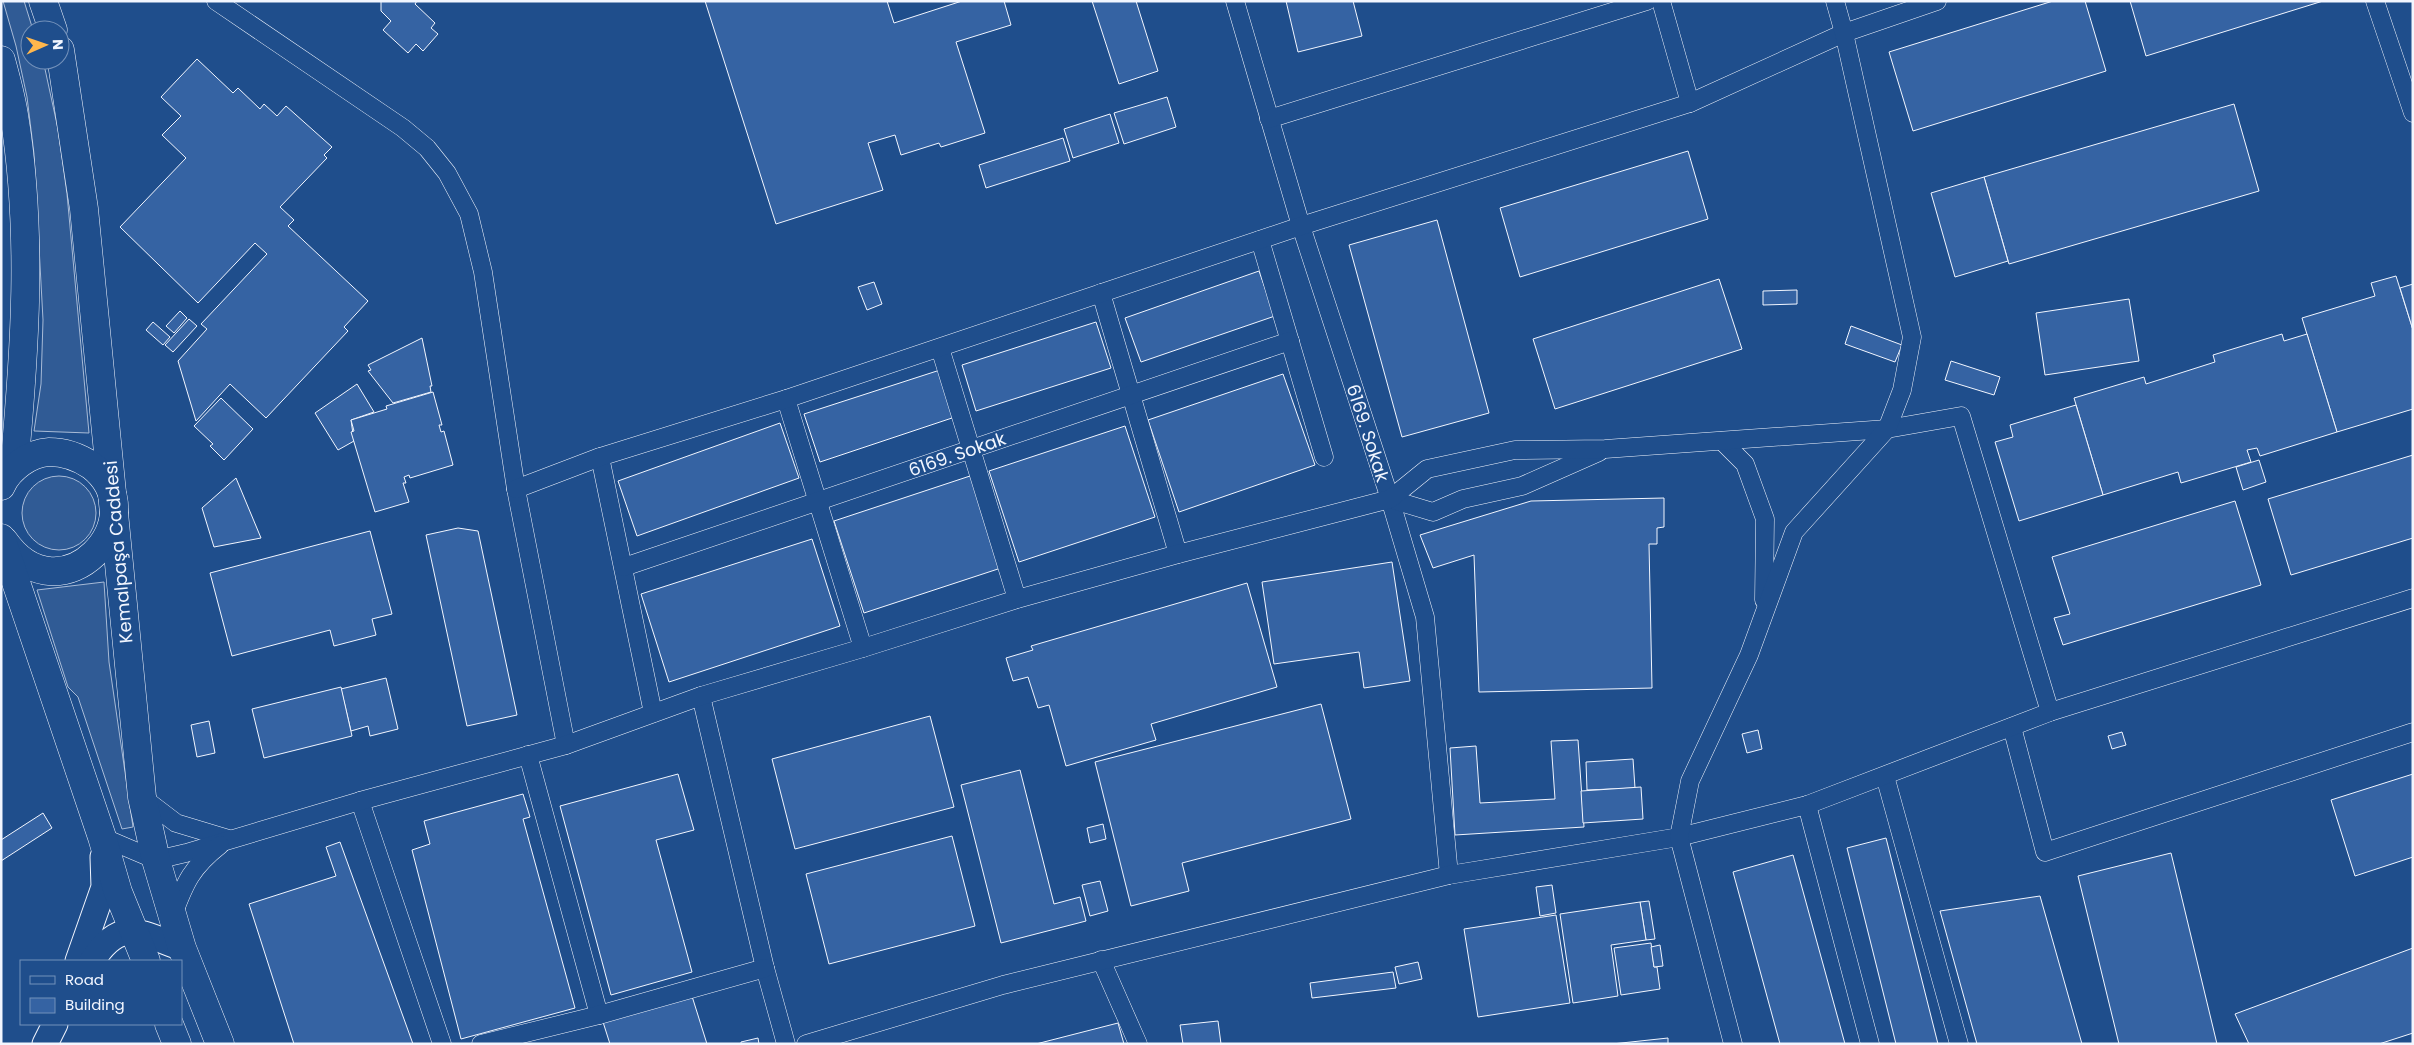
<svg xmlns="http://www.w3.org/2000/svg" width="2414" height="1045" font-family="Poppins,sans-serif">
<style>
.built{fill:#305b95;stroke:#a8bbd7}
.building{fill:#3563a3;stroke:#f2f6ff}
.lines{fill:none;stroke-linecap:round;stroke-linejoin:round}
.minor-casing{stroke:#f2f6ff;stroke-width:19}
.secondary-casing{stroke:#f2f6ff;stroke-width:27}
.primary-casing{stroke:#f2f6ff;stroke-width:29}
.minor{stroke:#1f4e8c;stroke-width:18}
.secondary{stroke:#1f4e8c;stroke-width:25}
.primary{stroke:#1f4e8c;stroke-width:28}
.labels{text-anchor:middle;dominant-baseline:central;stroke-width:4;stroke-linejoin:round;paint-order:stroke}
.street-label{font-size:18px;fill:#f2f6ff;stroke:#1f4e8c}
</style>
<rect width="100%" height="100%" fill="#1f4e8c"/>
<!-- built -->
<g class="built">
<polygon points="3,1 24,1 33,30 30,30 30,60 43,60 58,129 67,194 89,433 34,431 41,384 43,320 34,154 27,97 16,46"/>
<circle cx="59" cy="513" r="37"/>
<polygon points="104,582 109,662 133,827 122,829 78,697 68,687 37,590"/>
</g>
<!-- building -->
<g class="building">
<polygon points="381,1 417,1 415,4 435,23 431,28 438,34 423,51 416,44 408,53 383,30 391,21 381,11"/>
<polygon points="705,1 887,1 894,23 962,1 1004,1 1011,25 956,42 985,133 941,147 939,143 901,155 895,135 868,143 883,190 776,224"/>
<polygon points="1092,1 1136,1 1158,71 1119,84"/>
<polygon points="1286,1 1353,1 1362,36 1298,52"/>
<polygon points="2053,1 2085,1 2106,71 1913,131 1889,52"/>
<polygon points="2130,1 2323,1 2146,56"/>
<polygon points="197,59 233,93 238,88 260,109 264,104 277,116 286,106 332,147 324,155 327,158 280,207 294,220 288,226 368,301 344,327 348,331 266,418 230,384 196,421 178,361 207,329 201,324 267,254 255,243 198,303 120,227 186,158 162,135 181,116 161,97"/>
<polygon points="1167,97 1176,127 1124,144 1114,113"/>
<polygon points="2234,104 2259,191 2009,264 1984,177"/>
<polygon points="1110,114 1119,143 1073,158 1064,129"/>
<polygon points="1063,138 1070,161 986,188 979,165"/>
<polygon points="1688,151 1708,219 1520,277 1500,208"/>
<polygon points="1984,177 2008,261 1955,277 1931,193"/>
<polygon points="1437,220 1489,413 1402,437 1349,245"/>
<polygon points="1259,271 1275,316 1141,362 1125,318"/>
<polygon points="2396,276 2413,330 2413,409 2337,432 2302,318 2375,296 2371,283"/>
<polygon points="1719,279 1742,349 1555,409 1533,339"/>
<polygon points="874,282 882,304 867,310 858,287"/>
<polygon points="2413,284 2413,330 2400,288"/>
<polygon points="1797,290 1797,304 1763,305 1763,291"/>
<polygon points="2129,299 2139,361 2045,375 2036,313"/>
<polygon points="180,311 187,318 174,333 166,326"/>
<polygon points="189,319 197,326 173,352 165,345"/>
<polygon points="153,322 170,337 163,345 146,330"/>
<polygon points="1096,322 1111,368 976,411 962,365"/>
<polygon points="1851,326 1902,345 1895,362 1845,344"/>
<polygon points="2282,334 2284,341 2307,334 2337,432 2260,456 2257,448 2247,450 2251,462 2181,483 2178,472 2103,495 2074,398 2144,377 2146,384 2215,362 2213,355"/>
<polygon points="422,338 432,386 430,386 431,392 393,403 368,371 371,370 368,365"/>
<polygon points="1951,361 2000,377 1994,395 1945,380"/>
<polygon points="940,370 955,417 820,462 804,414"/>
<polygon points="1283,374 1315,465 1179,512 1148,420"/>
<polygon points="357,384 374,412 351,420 354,441 338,450 315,413"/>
<polygon points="433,392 442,425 439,425 441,432 444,431 453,465 410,478 409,475 404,477 406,483 403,483 409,502 375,512 351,432 354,431 351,420 387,409 386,406"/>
<polygon points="221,398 253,429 224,460 210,446 213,444 194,426"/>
<polygon points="2076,405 2103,495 2019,521 1995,442 2013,437 2010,425"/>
<polygon points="780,423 799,478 637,536 618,481"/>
<polygon points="1125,426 1155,517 1019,562 989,471"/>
<polygon points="2413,455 2413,538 2291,575 2268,499"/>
<polygon points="2259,460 2266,482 2243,490 2236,467"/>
<polygon points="973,475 1004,567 864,613 834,521"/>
<polygon points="236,478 261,538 214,547 202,508"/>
<polygon points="1664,498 1664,527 1657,528 1657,544 1649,544 1652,688 1479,692 1474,555 1433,568 1420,535 1531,501"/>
<polygon points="2235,501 2261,585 2063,645 2054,618 2070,614 2052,557"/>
<polygon points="458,528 478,531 517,715 467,726 426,535"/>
<polygon points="370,531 392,614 372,619 376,635 334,646 330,630 232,656 210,573"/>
<polygon points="812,539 840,626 669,682 641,594"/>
<polygon points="1392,562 1410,681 1364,688 1359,652 1274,664 1262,582"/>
<polygon points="1247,583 1277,687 1151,724 1156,740 1066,766 1049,705 1038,708 1028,677 1013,681 1006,658 1033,650 1031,646"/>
<polygon points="386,678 398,729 370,736 368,726 351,731 341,689"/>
<polygon points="341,687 352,736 264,758 252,709"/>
<polygon points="1321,704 1351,819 1182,863 1189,891 1131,906 1095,762"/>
<polygon points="930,716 954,807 795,849 772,759"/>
<polygon points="209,721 215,753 197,757 191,725"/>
<polygon points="1758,730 1762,749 1747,753 1742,734"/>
<polygon points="2122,732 2126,745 2112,749 2108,736"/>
<polygon points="1578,740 1584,827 1455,835 1450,748 1476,746 1480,803 1555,799 1551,741"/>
<polygon points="1633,759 1635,788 1587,790 1586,762"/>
<polygon points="1020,770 1054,904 1080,897 1086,921 1001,943 961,785"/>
<polygon points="678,774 694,830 656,840 692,972 611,995 560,806"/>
<polygon points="2413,774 2413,857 2355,876 2331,800"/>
<polygon points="1641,787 1643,819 1583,823 1581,791"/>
<polygon points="523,794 530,817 523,819 575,1008 461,1039 412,850 430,844 424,821"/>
<polygon points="43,813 52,828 1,861 1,840"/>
<polygon points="1103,824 1106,839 1090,843 1087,828"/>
<polygon points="952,836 975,926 829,964 806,874"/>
<polygon points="1886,838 1938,1044 1896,1044 1847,848"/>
<polygon points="340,842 413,1044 294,1044 249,904 336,876 326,847"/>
<polygon points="2171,853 2217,1044 2119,1044 2078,876"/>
<polygon points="1793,855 1845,1044 1780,1044 1733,872"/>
<polygon points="1100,881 1108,911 1090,916 1082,885"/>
<polygon points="1552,885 1556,913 1540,916 1536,887"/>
<polygon points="2040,896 2082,1044 1977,1044 1940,911"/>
<polygon points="1649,901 1655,939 1646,940 1640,902"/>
<polygon points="1640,902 1646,940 1611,945 1618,996 1573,1003 1560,914"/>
<polygon points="1556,915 1570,1003 1478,1017 1464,929"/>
<polygon points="1651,943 1654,967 1657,967 1660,989 1621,995 1614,948"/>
<polygon points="1660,945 1663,966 1654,967 1651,947"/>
<polygon points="2413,948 2413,1033 2379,1044 2249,1044 2235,1014"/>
<polygon points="1418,962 1422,979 1399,984 1395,967"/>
<polygon points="1393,972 1396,988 1312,998 1310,983"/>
<polygon points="691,993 707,1044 610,1044 603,1022"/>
<polygon points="1218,1021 1221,1044 1183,1044 1180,1025"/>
<polygon points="1118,1023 1124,1044 1036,1044"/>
<polygon points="758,1038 759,1044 741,1044 741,1042"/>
<polygon points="1668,1038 1668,1044 1612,1044"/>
</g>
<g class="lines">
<!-- minor casing -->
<g class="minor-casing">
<g id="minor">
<polyline points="216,1 403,128 427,148 447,173 469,214 483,272 516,489 566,745"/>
<polyline points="1235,1 1301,226 1390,499 1425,617 1449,875"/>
<polyline points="1661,1 1690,103"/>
<polyline points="2375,1 2413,113"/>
<polyline points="1269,119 1647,1"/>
<polyline points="1260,240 1324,457"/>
<polyline points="1101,293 1178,554"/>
<polyline points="940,348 1017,599"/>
<polyline points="786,399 863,648"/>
<polyline points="1722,441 1745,464 1765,519 1764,600"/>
<polyline points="600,457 653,713"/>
<polyline points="516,489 600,457 786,399 1301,226 1690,103 1844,33 1937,1"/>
<polyline points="1390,499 1433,512 1463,499 1522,486 1599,452"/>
<polyline points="624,567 1290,341"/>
<polyline points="701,696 765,968 786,1044"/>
<polyline points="2012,727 2045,852 2413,732"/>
<polyline points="528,755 599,1015"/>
<polyline points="1885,776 1959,1044"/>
<polyline points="142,797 176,823 229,839"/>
<polyline points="360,801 442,1044"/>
<polyline points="1807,805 1870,1044"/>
<polyline points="102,837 156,860 186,853 360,801 566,745 701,696 863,648 1017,599 1178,554 1390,499 1427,469 1515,450 1605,449 1887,429 1961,416 2050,712"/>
<path d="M173,915c12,-33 19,-48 47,-70"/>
<polyline points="1101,960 1138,1044"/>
<polyline points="481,1044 599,1015 765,968"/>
<polyline points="806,1044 1003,985 1449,875 1679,837 1807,805 2050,712 2413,598"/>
<polyline points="1733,1044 1679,837 1690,781 1749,655 1794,532 1887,429 1902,390 1912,337 1844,33 1835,1"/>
</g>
</g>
<!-- secondary casing -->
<g class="secondary-casing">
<g id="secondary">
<polyline points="78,961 104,887 103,857"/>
<path d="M92,961c29,-45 48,-28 90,-13"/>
<polyline points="45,1044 55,1024"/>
</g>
</g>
<!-- primary casing -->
<g class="primary-casing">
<g id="primary">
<polyline points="43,1 53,30"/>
<polyline points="60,50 84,209 142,797 156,860 182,948 220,1044"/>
<path d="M1,60c5,18 10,37 13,55 19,117 11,236 0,353"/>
<path d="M1,486c8,-18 29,-33 48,-34 16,0 30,5 43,14 66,52 -31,157 -88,75"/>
<polyline points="1,538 102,837 118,892 146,961"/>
<polyline points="169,1024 177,1044"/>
</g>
</g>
<!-- minor -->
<use href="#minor" class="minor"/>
<!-- secondary -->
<use href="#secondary" class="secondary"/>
<!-- primary -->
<use href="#primary" class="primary"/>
</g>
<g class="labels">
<!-- street labels -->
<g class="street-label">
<text transform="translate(1368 433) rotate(72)">6169. Sokak</text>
<text transform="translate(957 454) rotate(-19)">6169. Sokak</text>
<text transform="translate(118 552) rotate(-95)">Kemalpaşa Caddesi</text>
</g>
</g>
<!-- border -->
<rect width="2414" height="1045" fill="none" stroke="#f2f6ff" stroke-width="5"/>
<!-- legend -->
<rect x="20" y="960" width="162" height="65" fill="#1f4e8c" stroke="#7391ba"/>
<rect x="30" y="976" width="25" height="8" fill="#1f4e8c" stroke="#7391ba"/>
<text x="65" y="985" font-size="15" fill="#f2f6ff">Road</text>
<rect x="30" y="998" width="25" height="15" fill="#3563a3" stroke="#7391ba"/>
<text x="65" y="1010" font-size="15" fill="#f2f6ff">Building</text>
<!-- north arrow -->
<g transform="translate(45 45) rotate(88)"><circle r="24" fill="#1f4e8c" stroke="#7391ba"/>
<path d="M0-4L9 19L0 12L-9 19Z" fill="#ffb74d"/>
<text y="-8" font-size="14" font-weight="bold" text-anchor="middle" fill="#f2f6ff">N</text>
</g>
</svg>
